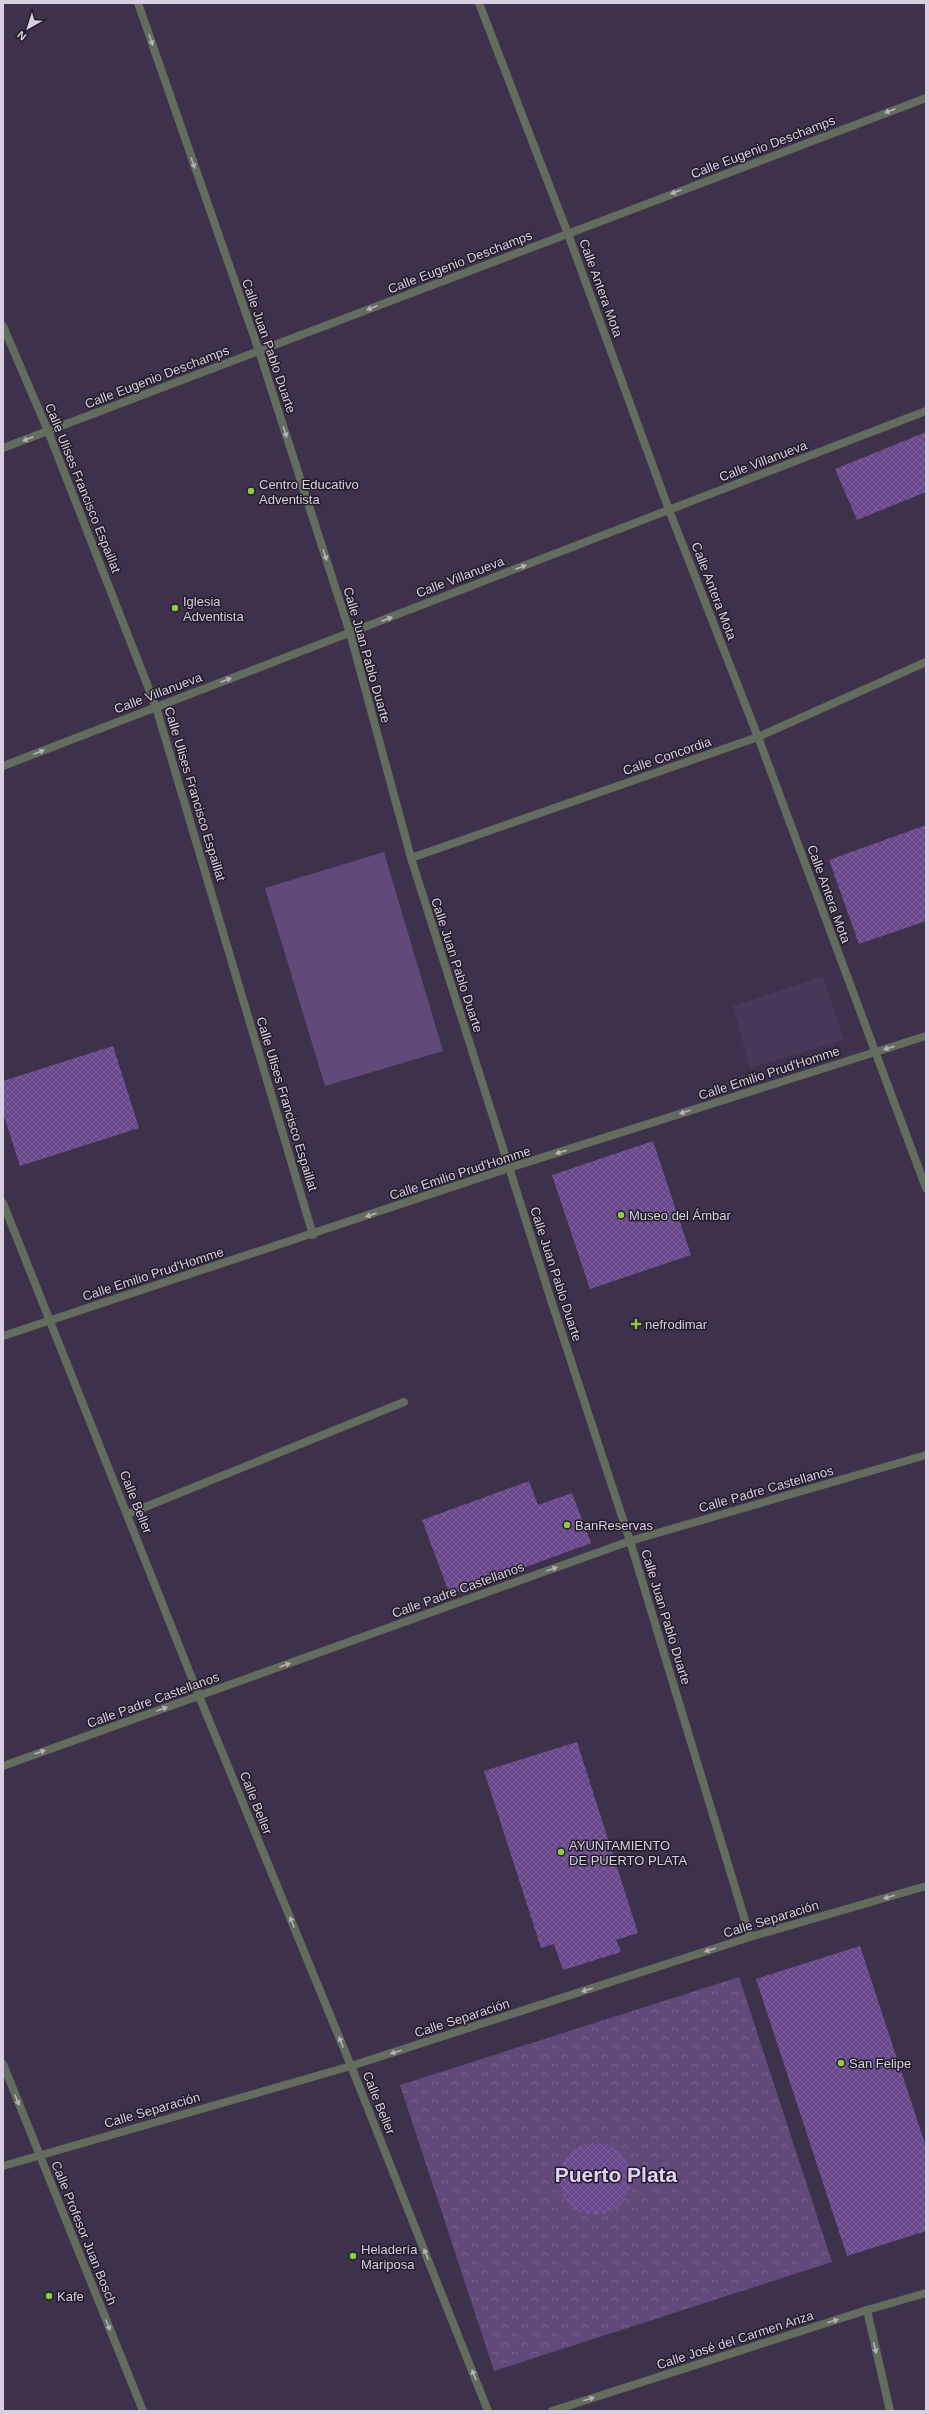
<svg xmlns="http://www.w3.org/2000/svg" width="929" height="2414" font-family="Arial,sans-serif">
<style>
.built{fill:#48385a}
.forest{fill:url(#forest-crowns)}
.pitch{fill:#61497a}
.building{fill:url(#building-cross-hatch)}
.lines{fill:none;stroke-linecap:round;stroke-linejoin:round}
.service{stroke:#646c5e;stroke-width:8}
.minor{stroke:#646c5e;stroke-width:8}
.tertiary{stroke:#646c5e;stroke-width:8}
.oneway{fill:#b5b2ba}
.poi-dot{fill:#8dce44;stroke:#221c29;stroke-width:1.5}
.labels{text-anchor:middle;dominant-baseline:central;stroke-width:3;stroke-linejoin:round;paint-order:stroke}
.street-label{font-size:13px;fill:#d8d0e1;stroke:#221c29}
.poi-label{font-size:13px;fill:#d8d0e1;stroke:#221c29;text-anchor:start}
.town-label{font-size:21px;font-weight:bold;fill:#e2d2f5;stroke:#221c29}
</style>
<defs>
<pattern id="forest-crowns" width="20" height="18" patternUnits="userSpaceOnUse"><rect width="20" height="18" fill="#61497a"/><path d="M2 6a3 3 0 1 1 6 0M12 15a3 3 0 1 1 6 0" fill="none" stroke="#77628d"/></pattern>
<pattern id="building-cross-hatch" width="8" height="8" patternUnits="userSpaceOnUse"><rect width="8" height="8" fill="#69498b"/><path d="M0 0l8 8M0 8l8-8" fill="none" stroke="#7e629b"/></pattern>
</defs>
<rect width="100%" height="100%" fill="#3e314c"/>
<!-- built -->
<polygon class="built" points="823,976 844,1040 750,1068 733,1006"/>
<!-- forest -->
<polygon class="forest" points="739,1977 832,2262 494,2371 400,2085"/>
<!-- pitch -->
<polygon class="pitch" points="384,852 443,1051 325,1086 265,888"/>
<!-- building -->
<g class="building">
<polygon points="926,432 926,492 857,520 835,469"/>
<polygon points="926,825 926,921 859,944 829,860"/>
<polygon points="113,1046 139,1128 20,1166 3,1113 3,1081"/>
<polygon points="653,1141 691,1255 590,1289 552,1175"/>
<polygon points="529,1481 538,1505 572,1493 591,1543 450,1595 422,1520"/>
<polygon points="577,1742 638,1933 616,1940 621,1952 563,1970 554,1944 541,1948 484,1771"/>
<polygon points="860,1946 926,2147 926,2231 847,2256 756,1979"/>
<circle cx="595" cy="2179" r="36"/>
</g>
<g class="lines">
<!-- service -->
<polyline class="service" points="128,1514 404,1402"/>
<!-- minor -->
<g class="minor">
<polyline points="138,3 259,351 350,633 411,858 552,1303 630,1541 750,1937"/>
<polyline points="479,3 568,234 669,510 758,737 926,1188"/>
<polyline points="3,326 48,431 156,707 313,1235"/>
<polyline points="3,448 926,98"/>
<polyline points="3,766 926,411"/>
<polyline points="411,858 758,737 926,662"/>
<polyline points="3,1336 509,1168 926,1036"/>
<polyline points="3,1766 630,1541 926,1455"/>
<polyline points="3,2064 143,2411"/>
<polyline points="867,2310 890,2411"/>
</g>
<!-- tertiary -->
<g class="tertiary">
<polyline points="3,1203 199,1696 351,2066 488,2411"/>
<polyline points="3,2166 351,2066 750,1937 926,1886"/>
<polyline points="552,2411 867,2310 926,2293"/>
</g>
</g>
<!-- one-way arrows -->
<defs><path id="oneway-solid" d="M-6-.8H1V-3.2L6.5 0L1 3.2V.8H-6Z"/></defs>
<g class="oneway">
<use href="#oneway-solid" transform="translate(151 40) rotate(71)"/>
<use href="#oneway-solid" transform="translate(890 111) rotate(159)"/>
<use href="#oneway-solid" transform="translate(193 163) rotate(71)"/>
<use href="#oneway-solid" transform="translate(676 192) rotate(159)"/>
<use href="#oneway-solid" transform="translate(372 308) rotate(159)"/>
<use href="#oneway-solid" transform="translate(285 432) rotate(72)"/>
<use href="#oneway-solid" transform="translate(28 439) rotate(159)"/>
<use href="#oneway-solid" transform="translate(325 555) rotate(72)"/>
<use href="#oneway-solid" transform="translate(521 567) rotate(-21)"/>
<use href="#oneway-solid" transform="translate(387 619) rotate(-21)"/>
<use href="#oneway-solid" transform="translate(226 680) rotate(-21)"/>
<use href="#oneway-solid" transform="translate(39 752) rotate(-21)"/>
<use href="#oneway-solid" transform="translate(889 1048) rotate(162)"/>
<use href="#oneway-solid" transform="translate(685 1112) rotate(162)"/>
<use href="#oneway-solid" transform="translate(561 1152) rotate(162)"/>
<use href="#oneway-solid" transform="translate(371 1215) rotate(161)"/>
<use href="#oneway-solid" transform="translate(552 1569) rotate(-20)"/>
<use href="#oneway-solid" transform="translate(285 1665) rotate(-20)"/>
<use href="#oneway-solid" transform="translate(162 1709) rotate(-20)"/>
<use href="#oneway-solid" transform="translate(40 1752) rotate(-20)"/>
<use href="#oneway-solid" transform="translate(889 1897) rotate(164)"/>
<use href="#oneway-solid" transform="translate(292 1922) rotate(-112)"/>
<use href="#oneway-solid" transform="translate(710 1950) rotate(162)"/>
<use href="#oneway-solid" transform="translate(587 1990) rotate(162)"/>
<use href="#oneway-solid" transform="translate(341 2042) rotate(-112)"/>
<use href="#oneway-solid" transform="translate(396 2052) rotate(162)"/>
<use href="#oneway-solid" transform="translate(17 2100) rotate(68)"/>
<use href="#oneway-solid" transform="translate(426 2254) rotate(-112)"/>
<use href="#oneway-solid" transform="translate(833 2321) rotate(-18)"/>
<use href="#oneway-solid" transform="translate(108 2325) rotate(68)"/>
<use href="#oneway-solid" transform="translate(875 2348) rotate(77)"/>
<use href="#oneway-solid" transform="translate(474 2375) rotate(-112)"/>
<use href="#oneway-solid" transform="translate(589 2399) rotate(-18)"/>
</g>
<!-- markers -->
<g class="poi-dot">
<circle cx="251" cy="491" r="4"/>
<circle cx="175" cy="608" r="4"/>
<circle cx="621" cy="1215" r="4"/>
<path d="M634 1318h4v4h4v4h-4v4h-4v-4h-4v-4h4z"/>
<circle cx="567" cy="1525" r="4"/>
<circle cx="561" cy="1852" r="4"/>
<circle cx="841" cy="2063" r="4"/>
<circle cx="353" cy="2256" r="4"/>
<circle cx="49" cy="2296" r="4"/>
</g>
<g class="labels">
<!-- street labels -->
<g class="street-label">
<text transform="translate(763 147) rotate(-21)">Calle Eugenio Deschamps</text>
<text transform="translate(460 262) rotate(-21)">Calle Eugenio Deschamps</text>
<text transform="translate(601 288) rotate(70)">Calle Antera Mota</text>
<text transform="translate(269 346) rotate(71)">Calle Juan Pablo Duarte</text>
<text transform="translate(157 377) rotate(-21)">Calle Eugenio Deschamps</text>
<text transform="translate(763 461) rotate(-21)">Calle Villanueva</text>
<text transform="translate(83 488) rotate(68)">Calle Ulises Francisco Espaillat</text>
<text transform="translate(460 577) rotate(-21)">Calle Villanueva</text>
<text transform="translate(714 591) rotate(69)">Calle Antera Mota</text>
<text transform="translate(367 655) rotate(74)">Calle Juan Pablo Duarte</text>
<text transform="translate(158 693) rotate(-21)">Calle Villanueva</text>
<text transform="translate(667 756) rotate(-19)">Calle Concordia</text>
<text transform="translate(195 794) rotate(73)">Calle Ulises Francisco Espaillat</text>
<text transform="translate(829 894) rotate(70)">Calle Antera Mota</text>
<text transform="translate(457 965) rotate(72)">Calle Juan Pablo Duarte</text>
<text transform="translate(769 1073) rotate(-18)">Calle Emilio Prud'Homme</text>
<text transform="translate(287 1104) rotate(73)">Calle Ulises Francisco Espaillat</text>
<text transform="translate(460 1173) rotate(-18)">Calle Emilio Prud'Homme</text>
<text transform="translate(153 1274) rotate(-18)">Calle Emilio Prud'Homme</text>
<text transform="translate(556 1274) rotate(72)">Calle Juan Pablo Duarte</text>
<text transform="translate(766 1489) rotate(-16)">Calle Padre Castellanos</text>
<text transform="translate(136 1502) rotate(68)">Calle Beller</text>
<text transform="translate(458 1590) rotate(-20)">Calle Padre Castellanos</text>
<text transform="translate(666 1617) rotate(73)">Calle Juan Pablo Duarte</text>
<text transform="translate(153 1700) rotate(-20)">Calle Padre Castellanos</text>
<text transform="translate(256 1803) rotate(68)">Calle Beller</text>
<text transform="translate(771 1919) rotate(-17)">Calle Separación</text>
<text transform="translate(462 2018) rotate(-18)">Calle Separación</text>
<text transform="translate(379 2103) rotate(68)">Calle Beller</text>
<text transform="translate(152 2110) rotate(-16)">Calle Separación</text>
<text transform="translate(84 2233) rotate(68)">Calle Profesor Juan Bosch</text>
<text transform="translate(735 2340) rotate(-18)">Calle José del Carmen Ariza</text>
</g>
<!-- poi labels -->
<g class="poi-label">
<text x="259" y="484">Centro Educativo<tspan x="259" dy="15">Adventista</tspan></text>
<text x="183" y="601">Iglesia<tspan x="183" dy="15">Adventista</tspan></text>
<text x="629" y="1215">Museo del Ámbar</text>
<text x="645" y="1324">nefrodimar</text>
<text x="575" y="1525">BanReservas</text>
<text x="569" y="1845">AYUNTAMIENTO<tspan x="569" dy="15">DE PUERTO PLATA</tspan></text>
<text x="849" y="2063">San Felipe</text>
<text x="361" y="2249">Heladería<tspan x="361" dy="15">Mariposa</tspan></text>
<text x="57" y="2296">Kafe</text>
</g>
<!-- town labels -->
<g class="town-label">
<text x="616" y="2174">Puerto Plata</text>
</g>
</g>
<!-- border -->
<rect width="929" height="2414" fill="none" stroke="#d8d0e1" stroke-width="8"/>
<!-- north arrow -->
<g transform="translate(28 28) rotate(219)" stroke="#221c29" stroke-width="3" paint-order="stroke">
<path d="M0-3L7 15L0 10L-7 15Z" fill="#d8d0e1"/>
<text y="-6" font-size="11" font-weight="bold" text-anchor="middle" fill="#d8d0e1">N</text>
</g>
</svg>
